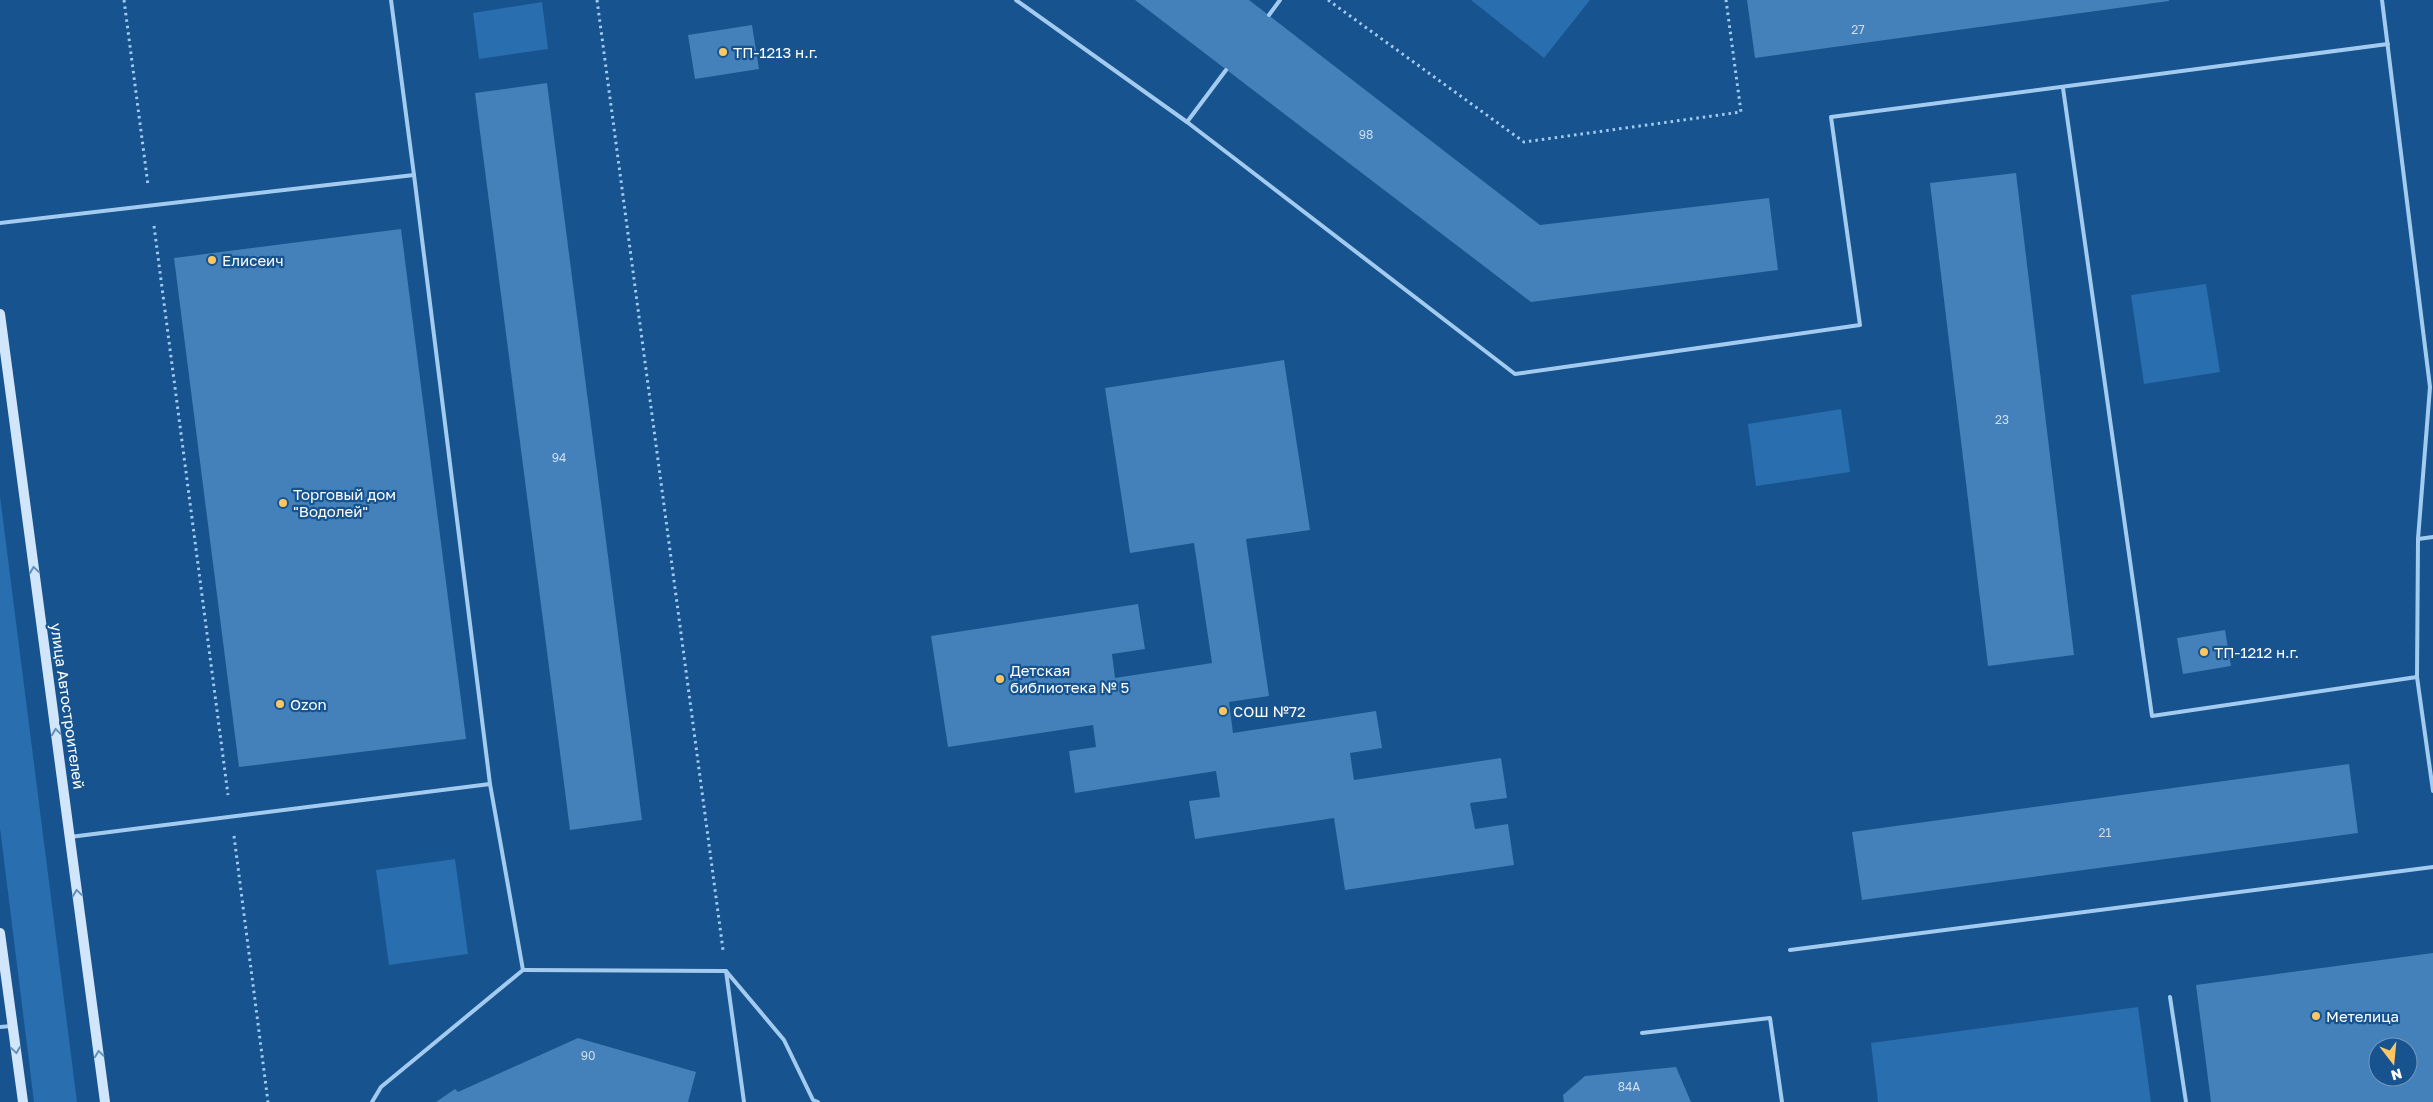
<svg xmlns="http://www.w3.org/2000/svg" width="2433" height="1102" font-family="'Golos Text',sans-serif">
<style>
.green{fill:#296eae}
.building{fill:#4480b9;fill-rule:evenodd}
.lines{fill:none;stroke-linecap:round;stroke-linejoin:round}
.path{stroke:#a3cbf0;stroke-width:3;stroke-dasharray:2.5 4;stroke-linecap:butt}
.service{stroke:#a3cbf0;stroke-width:4}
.secondary{stroke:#d1e6fb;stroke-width:10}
.oneway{stroke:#618eba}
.poi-dot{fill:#ffc762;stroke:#16538f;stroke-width:2}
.labels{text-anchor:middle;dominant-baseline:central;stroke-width:4.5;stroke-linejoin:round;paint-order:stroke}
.number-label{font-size:12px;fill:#d0dfee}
.poi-label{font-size:15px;fill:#fff;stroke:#16538f;text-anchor:start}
.street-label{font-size:15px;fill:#fff;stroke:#16538f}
</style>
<rect width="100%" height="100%" fill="#16538f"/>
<!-- green -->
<g class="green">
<polygon points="1471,0 1590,0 1544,58"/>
<polygon points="542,2 548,49 479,59 473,13"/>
<polygon points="2206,284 2220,372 2144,384 2131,295"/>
<polygon points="1841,409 1850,472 1756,486 1748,424"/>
<polygon points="0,496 77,1102 34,1102 0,828"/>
<polygon points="455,859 468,954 389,965 376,870"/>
<polygon points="2138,1007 2151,1102 1878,1102 1871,1043"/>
</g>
<!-- building -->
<g class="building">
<polygon points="1135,0 1249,0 1540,225 1769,198 1778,270 1531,302"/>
<polygon points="1747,0 2169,0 2169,1 1755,58"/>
<polygon points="752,25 759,69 695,79 688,35"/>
<polygon points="547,83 642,820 570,830 475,93"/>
<polygon points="2016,173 2074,655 1988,666 1930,183"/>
<polygon points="401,229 466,739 239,767 174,258"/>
<polygon points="1284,360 1310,530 1246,539 1269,696 1229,702 1233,733 1376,711 1382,748 1350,753 1354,780 1501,758 1507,798 1470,803 1475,829 1508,824 1514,865 1345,890 1334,818 1195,839 1189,801 1220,797 1216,771 1075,793 1069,751 1096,747 1093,725 948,747 931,636 1138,604 1145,649 1112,654 1115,678 1212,663 1194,543 1130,553 1105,388"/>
<polygon points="2225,630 2231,666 2183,674 2177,638"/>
<polygon points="2349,764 2358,833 1862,900 1852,832"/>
<path d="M2433,953v149h-222l-15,-117zM2378,1047h30v30h-30z"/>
<polygon points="578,1038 696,1072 688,1102 436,1102 455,1089 458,1092"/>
<polygon points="1676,1067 1691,1102 1564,1102 1563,1095 1585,1076"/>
</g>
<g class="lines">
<!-- path -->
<g class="path">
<polyline points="124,0 148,185"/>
<polyline points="597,0 723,950"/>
<polyline points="1328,0 1524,142 1741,112 1726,0"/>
<polyline points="154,226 228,795"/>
<polyline points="234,836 268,1102"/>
</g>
<!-- service -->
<g class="service">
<polyline points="1016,0 1187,122 1515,374 1860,325 1831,117 2388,44"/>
<polyline points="2382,0 2430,387 2418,539 2417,677 2433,791"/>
<polyline points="1269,15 1280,0"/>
<polyline points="2063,88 2152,716 2417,677"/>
<polyline points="1187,122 1226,70"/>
<polyline points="414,175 490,784"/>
<polyline points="0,223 414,175 391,0"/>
<polyline points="2418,539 2433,537"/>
<polyline points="70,837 490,784 523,970 381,1087 372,1102"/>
<polyline points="1790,950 2433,867"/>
<polyline points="523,970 726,971 784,1040 813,1100 818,1102"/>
<polyline points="726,971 744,1102"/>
<polyline points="2170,997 2186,1102"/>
<polyline points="0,1027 12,1026"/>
<polyline points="1642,1033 1770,1018 1782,1102"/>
</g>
<!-- secondary -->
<g class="secondary">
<polyline points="0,314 105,1102"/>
<polyline points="0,933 23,1102"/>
</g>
</g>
<!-- one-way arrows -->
<defs><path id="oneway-chevron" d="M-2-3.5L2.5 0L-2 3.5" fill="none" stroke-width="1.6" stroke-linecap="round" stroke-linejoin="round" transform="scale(1.25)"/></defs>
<g class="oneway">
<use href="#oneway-chevron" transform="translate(34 570) rotate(-98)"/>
<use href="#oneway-chevron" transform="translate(56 732) rotate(-98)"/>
<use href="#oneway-chevron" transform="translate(77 893) rotate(-98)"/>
<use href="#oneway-chevron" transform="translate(16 1050) rotate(82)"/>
<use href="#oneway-chevron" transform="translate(99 1054) rotate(-98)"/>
</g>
<!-- markers -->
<g class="poi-dot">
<circle cx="723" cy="52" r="5"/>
<circle cx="212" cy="260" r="5"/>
<circle cx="283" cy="503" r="5"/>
<circle cx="2204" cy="652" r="5"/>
<circle cx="1000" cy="679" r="5"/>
<circle cx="280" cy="704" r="5"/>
<circle cx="1223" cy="711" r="5"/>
<circle cx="2316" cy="1016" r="5"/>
</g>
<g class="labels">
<!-- number labels -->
<g class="number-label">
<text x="1858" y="29">27</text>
<text x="1366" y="134">98</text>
<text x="2002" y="419">23</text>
<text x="559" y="457">94</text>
<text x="2105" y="832">21</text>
<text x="588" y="1055">90</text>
<text x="1629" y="1086">84А</text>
</g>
<!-- poi labels -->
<g class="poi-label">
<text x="733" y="52">ТП-1213 н.г.</text>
<text x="222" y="260">Елисеич</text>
<text x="293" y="494">Торговый дом<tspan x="293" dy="17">"Водолей"</tspan></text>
<text x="2214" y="652">ТП-1212 н.г.</text>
<text x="1010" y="670">Детская<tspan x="1010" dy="17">библиотека № 5</tspan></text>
<text x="290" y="704">Ozon</text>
<text x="1233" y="711">СОШ №72</text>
<text x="2326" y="1016">Метелица</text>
</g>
<!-- street labels -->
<g class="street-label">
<text transform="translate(68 706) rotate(82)">улица Автостроителей</text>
</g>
</g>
<!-- north arrow -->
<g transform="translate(2393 1062) rotate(164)"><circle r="24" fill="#16538f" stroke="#7398bc"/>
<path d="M0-4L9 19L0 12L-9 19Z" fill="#ffc762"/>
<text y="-8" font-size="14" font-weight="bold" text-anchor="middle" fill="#ffffff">N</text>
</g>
</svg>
